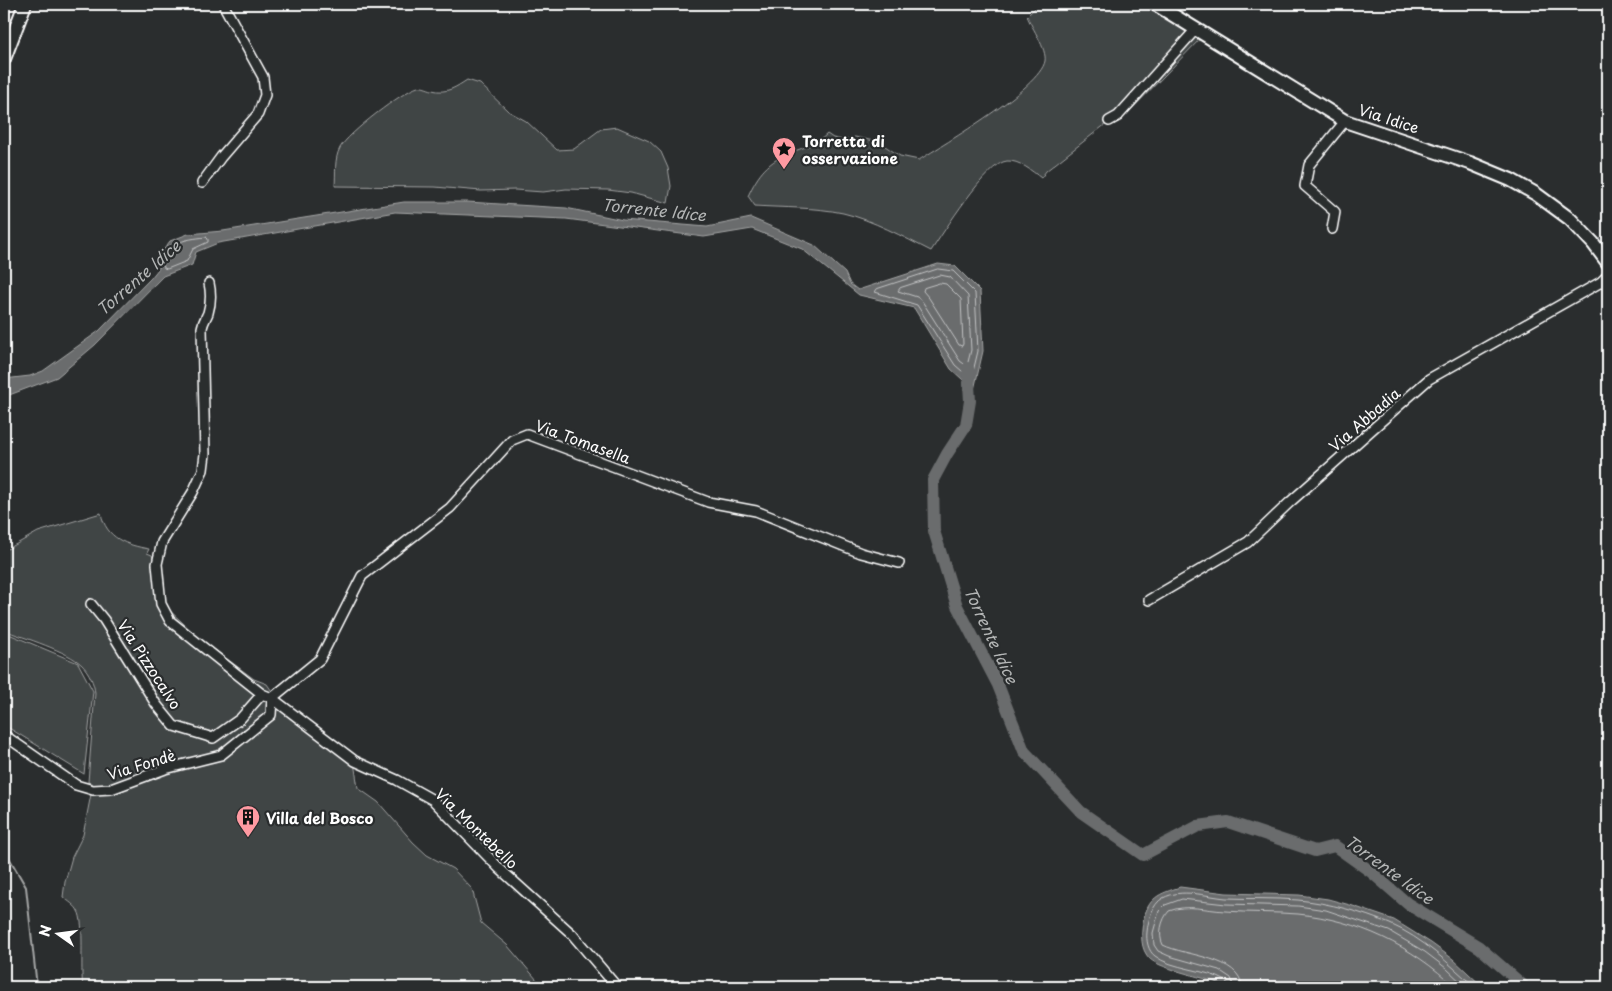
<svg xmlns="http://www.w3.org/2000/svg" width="1612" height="991" font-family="'Playpen Sans',sans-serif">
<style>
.green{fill:#414445;stroke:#a0a2a2}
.water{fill:#6a6c6d;stroke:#a6a7a7}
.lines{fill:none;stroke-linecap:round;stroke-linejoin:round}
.shore{stroke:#c3c4c5;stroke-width:1}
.stream{stroke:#a6a7a7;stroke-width:2}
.river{stroke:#6a6c6d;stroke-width:12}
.minor-casing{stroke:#fff;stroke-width:12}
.secondary-casing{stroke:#fff;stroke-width:16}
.minor{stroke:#2a2d2e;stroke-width:9}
.secondary{stroke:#2a2d2e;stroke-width:12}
.labels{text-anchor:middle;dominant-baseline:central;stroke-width:4.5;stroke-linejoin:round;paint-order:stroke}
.street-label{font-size:15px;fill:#fff;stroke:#2a2d2e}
.poi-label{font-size:15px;font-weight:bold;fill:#fff;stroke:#2a2d2e;text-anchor:start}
.water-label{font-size:16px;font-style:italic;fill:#b4b6b6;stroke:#2a2d2e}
</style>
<rect width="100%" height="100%" fill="#2a2d2e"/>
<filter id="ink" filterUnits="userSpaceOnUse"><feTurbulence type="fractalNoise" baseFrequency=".02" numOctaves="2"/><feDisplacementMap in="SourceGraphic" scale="10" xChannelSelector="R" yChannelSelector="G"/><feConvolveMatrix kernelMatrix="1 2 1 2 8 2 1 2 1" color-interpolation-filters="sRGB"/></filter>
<g filter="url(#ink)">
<!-- green -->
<g class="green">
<path d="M1039,4h114l51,31 -80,82 -13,3 -65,51 -5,7c-9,-7 -22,-18 -34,-17 -20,1 -64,72 -76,90 -28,-14 -58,-31 -88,-38 -28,-6 -59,-5 -88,-7l-7,-10c10,-22 20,-35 44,-44 13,-5 25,-8 35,-18l6,4 10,2 12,-3 24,5 21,14 19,4c25,-16 121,-72 126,-99 2,-12 -13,-33 -18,-45z"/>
<path d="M467,80l13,4 28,27 18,10 31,29 17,-1 27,-20 16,-2 32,14 12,11 7,16 3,18 -3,17 -37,-10 -23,-3 -42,-1 -23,3 -28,-2 -34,1 -46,-4 -100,-1c1,-13 -1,-27 5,-38 7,-14 63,-57 78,-61 4,-1 10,2 14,3 15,4 24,-3 35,-10z"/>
<path d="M101,513c5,26 26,32 48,36l-2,4 5,2 7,23 3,18 5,12 32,30 55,41 13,5 15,22 71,50 5,32 20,14 35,40 14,13 26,14 19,20 9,34 26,22 36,42h-460c-3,-17 2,-65 -5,-76 -2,-5 -10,-10 -15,-14l2,-15 7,-25 11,-22 10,-51 -5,-2 7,-89c-1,-10 -6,-21 -13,-28 -14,-14 -58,-27 -78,-35v-79l34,-19z"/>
<polygon points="4,632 78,663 93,691 84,774 4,725"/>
</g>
<!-- water -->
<g class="water">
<polygon points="404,202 467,202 566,208 623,220 707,227 751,218 814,245 845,273 850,284 858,290 938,264 955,266 980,291 983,351 974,390 951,369 914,308 859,295 802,249 752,229 704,237 566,219 395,212 218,243 196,252 192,265 163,276 95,345 57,377 4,397 4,379 30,376 43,371 99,331 151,278 159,268 156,260 170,241 188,234 223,231"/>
<path d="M1180,887l46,6 73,2 29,4 22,6 44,15 37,23 22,16 30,28h-256c-19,-10 -65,-17 -77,-28 -10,-10 -9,-24 -7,-37 5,-25 16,-28 37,-35z"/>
</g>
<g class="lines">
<!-- shore -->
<g class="shore">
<path d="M206,237l2,2v3l-15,7 -6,12 -20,8 -3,-1 -2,-8c15,-20 19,-20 44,-23z"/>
<polygon points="938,269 953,271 975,293 978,351 972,376 970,378 955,365 917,305 875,292 877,289"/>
<polygon points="940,275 950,277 968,296 971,350 967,366 960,361 922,301 917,297 898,291 900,288"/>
<polygon points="940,283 946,284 961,299 963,344 962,346 959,345 929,298 923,291 924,288"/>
<path d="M1228,987l-2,-6c-20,-12 -55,-12 -71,-25 -7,-5 -9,-16 -8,-24 1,-11 5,-28 16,-34 19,-10 42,-2 63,0 24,1 48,0 72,2 32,3 63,12 92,24 33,14 59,40 85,63"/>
<polyline points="1234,987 1231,978 1219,970 1169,956 1158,951 1154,945 1153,933 1159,911 1165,905 1182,899 1226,904 1298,906 1326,910 1389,931 1425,952 1446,968 1466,987"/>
<path d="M1242,987c-1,-30 -57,-31 -79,-42 -5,-10 -2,-25 6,-34 18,-7 37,-1 56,0 25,2 49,1 73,3 60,6 114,32 157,73"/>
</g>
<!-- stream -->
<polyline class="stream" points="4,849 26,887 37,987"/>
<!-- river -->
<polyline class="river" points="968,368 970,401 966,425 947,454 933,480 934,531 957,606 998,685 1024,751 1081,812 1143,855 1198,826 1228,822 1315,851 1335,846 1370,871 1408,904 1479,947 1525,987"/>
<!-- minor casing -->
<g class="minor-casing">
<g id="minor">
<polyline points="1109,121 1118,116 1196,29"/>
<polyline points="202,183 221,157 258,114 265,95 263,77 223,4"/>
<polyline points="1332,229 1335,212 1305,186 1309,165 1345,121"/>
<path d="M209,283c2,9 2,20 -1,30 -2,5 -5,9 -6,15l3,126 -2,16 -10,22 -31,50 -5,22 4,40 9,17 92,73 10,4 83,63 42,19 36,20 67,69 72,65 45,53"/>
<polyline points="1149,600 1248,542 1289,503 1429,379 1601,282 1608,275"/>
<polyline points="91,604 104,620 156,704 174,726 213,738 240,719 262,694"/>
<polyline points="272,698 320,659 362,576 450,508 512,440 527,434 708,502 756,511 861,553 899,563"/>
<polyline points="4,735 76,785 93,790 111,789 165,769 221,755 271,715 272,698"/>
</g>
</g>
<!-- secondary casing -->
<g class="secondary-casing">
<g id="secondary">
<polyline points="1155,4 1345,121 1470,163 1511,180 1536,194 1570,219 1593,243 1608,263"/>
<polyline points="4,59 25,4"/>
</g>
</g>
<!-- minor -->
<use href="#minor" class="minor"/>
<!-- secondary -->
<use href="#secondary" class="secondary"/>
</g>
</g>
<!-- icons -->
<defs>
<g id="sight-pin" transform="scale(1.25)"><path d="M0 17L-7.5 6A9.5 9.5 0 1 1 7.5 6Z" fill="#ff9aa2" stroke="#2a2d2e"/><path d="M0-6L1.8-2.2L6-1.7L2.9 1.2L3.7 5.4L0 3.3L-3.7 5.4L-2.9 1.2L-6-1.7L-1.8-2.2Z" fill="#111"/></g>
<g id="building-pin" transform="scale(1.25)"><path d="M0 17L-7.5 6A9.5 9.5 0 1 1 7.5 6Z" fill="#ff9aa2" stroke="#2a2d2e"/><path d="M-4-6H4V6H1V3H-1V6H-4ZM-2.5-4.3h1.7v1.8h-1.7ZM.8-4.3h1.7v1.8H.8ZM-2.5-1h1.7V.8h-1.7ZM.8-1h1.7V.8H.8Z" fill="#111"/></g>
</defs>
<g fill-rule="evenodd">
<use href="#sight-pin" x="784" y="149"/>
<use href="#building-pin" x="248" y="817"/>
</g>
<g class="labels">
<!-- street labels -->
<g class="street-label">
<text transform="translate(1389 118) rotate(18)">Via Idice</text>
<text transform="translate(1364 419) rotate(-41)">Via Abbadia</text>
<text transform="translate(583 441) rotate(20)">Via Tomasella</text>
<text transform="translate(150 664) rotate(57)">Via Pizzocalvo</text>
<text transform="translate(141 764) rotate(-17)">Via Fondè</text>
<text transform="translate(477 828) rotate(44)">Via Montebello</text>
</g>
<!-- poi labels -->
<g class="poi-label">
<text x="802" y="140">Torretta di<tspan x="802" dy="17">osservazione</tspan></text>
<text x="266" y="817">Villa del Bosco</text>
</g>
<!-- water labels -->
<g class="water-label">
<text transform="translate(654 209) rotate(6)">Torrente Idice</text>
<text transform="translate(138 277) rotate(-41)">Torrente Idice</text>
<text transform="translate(992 635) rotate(65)">Torrente Idice</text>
<text transform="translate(1390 869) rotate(36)">Torrente Idice</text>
</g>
</g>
<!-- margin -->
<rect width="1612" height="991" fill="none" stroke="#2a2d2e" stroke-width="20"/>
<rect x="10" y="10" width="1592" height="971" fill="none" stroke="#fff" stroke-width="2" filter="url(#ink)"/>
<!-- north arrow -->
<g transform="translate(58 934) rotate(284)" stroke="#2a2d2e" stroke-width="4" paint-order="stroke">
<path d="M0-4L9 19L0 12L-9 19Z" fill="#ffffff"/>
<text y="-8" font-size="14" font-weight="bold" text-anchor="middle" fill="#ffffff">N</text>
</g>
</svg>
